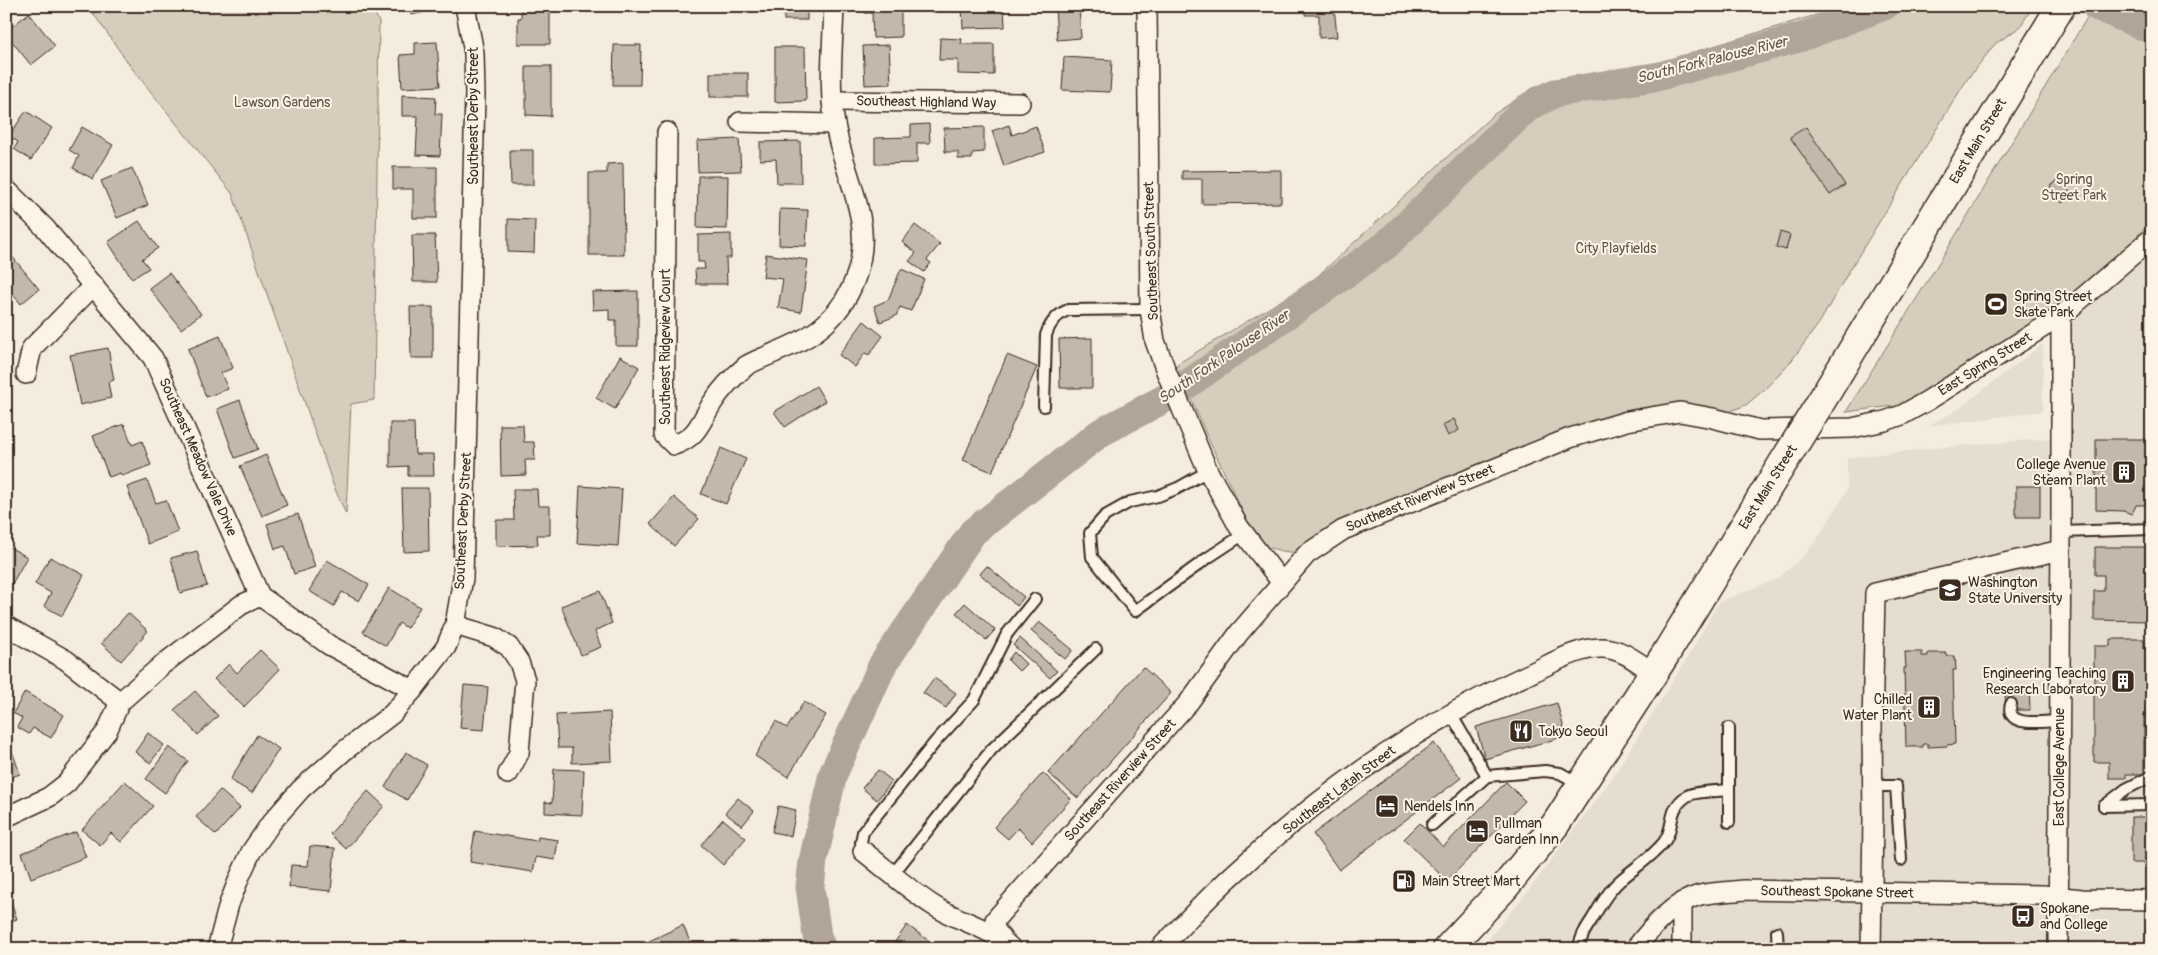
<svg xmlns="http://www.w3.org/2000/svg" width="2158" height="955" font-family="Pangolin,sans-serif">
<style>
.built{fill:#e5ddce}
.green{fill:#d6cdbd;stroke:#887c6e}
.lines{fill:none;stroke-linecap:round;stroke-linejoin:round}
.river{stroke:#b0a596;stroke-width:29}
.building{fill:#c3b9aa;stroke:#3b2a1e}
.service-casing{stroke:#3b2a1e;stroke-width:14}
.minor-casing{stroke:#3b2a1e;stroke-width:22}
.primary-casing{stroke:#3b2a1e;stroke-width:31}
.service{stroke:#fcf5e5;stroke-width:10}
.minor{stroke:#fcf5e5;stroke-width:19}
.primary{stroke:#fcf5e5;stroke-width:28}
.primary-bridge-casing{stroke:#3b2a1e;stroke-width:31;stroke-linecap:butt}
.primary-bridge{stroke:#fcf5e5;stroke-width:28}
.labels{text-anchor:middle;dominant-baseline:central;stroke-width:4;stroke-linejoin:round;paint-order:stroke}
.park-label{font-size:14px;fill:#625346;stroke:#fcf5e5}
.street-label{font-size:14px;fill:#3b2a1e;stroke:#fcf5e5}
.poi-label{font-size:14px;fill:#3b2a1e;stroke:#fcf5e5;text-anchor:start}
.water-label{font-size:15px;font-style:italic;fill:#645548;stroke:#fcf5e5}
</style>
<rect width="100%" height="100%" fill="#f4eddd"/>
<filter id="ink" filterUnits="userSpaceOnUse"><feTurbulence type="fractalNoise" baseFrequency=".02" numOctaves="2"/><feDisplacementMap in="SourceGraphic" scale="10" xChannelSelector="R" yChannelSelector="G"/><feConvolveMatrix kernelMatrix="1 2 1 2 8 2 1 2 1" color-interpolation-filters="sRGB"/></filter>
<g filter="url(#ink)">
<!-- built -->
<g class="built">
<polygon points="2152,252 2152,949 1480,949 1529,890 1610,781 1685,662 1719,602 1779,578 1806,553 1820,535 1847,490 1847,458 1923,449 2068,437 2069,320 2110,289"/>
<polygon points="2043,344 2043,411 1928,426 1954,412"/>
</g>
<!-- green -->
<g class="green">
<polygon points="88,6 371,6 379,22 374,400 351,404 346,514 334,487 232,193 131,67"/>
<polygon points="1846,6 2033,6 2020,27 1995,44 1966,81 1849,271 1820,322 1792,360 1764,390 1746,405 1713,418 1627,421 1307,554 1282,551 1266,547 1249,525 1206,434 1177,364 1310,283 1493,115 1536,86 1644,67"/>
<polygon points="2094,6 2152,6 2152,221 2094,279 2042,320 1897,411 1893,406 1846,412 1951,243"/>
</g>
<g class="lines">
<!-- river -->
<g class="river">
<polyline points="2096,6 2152,30"/>
<polyline points="822,949 817,936 810,887 813,861 833,774 883,664 973,532 1100,433 1175,393 1385,246 1527,108 1555,93 1660,76 1802,37 1884,6"/>
</g>
</g>
<!-- building -->
<g class="building">
<polygon points="389,6 429,6 430,11 411,15 409,8 390,12"/>
<polygon points="521,6 550,6 550,44 518,44 518,18 521,18"/>
<rect x="784" y="6" width="23" height="14"/>
<polygon points="865,6 907,6 907,9 901,9 901,37 873,38 872,13 865,13"/>
<polygon points="962,6 1004,6 1005,27 963,28"/>
<polygon points="1055,6 1079,6 1081,38 1057,40"/>
<polygon points="1305,6 1334,6 1337,37 1319,38 1319,15 1305,15"/>
<polygon points="1436,6 1455,6 1455,8 1436,9"/>
<polygon points="29,13 55,46 31,65 10,39 6,42 6,31"/>
<polygon points="940,38 962,39 961,44 994,44 994,75 958,74 958,60 939,60"/>
<polygon points="437,42 440,86 402,88 400,55 415,54 415,43"/>
<polygon points="614,45 641,45 640,85 613,85"/>
<polygon points="889,45 891,84 865,85 863,46"/>
<polygon points="775,47 805,47 806,101 775,102"/>
<polygon points="1064,57 1112,60 1110,92 1062,90"/>
<polygon points="526,66 551,66 551,116 526,115"/>
<rect x="710" y="73" width="38" height="24"/>
<polygon points="402,95 436,97 435,114 442,114 440,156 416,155 418,116 402,116"/>
<polygon points="26,111 52,128 31,160 14,149 18,142 9,136"/>
<polygon points="929,124 930,143 917,143 917,163 875,164 875,138 911,137 911,125"/>
<polygon points="1009,125 1012,135 1036,126 1045,152 1004,166 992,131"/>
<polygon points="82,127 113,145 93,179 73,168 79,156 69,150"/>
<polygon points="984,127 984,152 972,153 972,159 958,159 958,152 945,152 944,128"/>
<polygon points="1806,127 1845,185 1830,195 1790,137"/>
<polygon points="739,139 741,171 698,172 697,141"/>
<polygon points="800,141 801,183 777,183 776,159 760,160 760,142"/>
<polygon points="510,150 533,150 533,185 511,185"/>
<polygon points="623,163 624,255 589,255 589,173 607,173 607,164"/>
<polygon points="393,167 437,167 437,218 413,218 413,189 393,189"/>
<polygon points="132,168 148,205 117,218 101,181"/>
<polygon points="1281,170 1281,203 1202,204 1202,179 1182,179 1182,171"/>
<polygon points="698,176 728,176 727,229 697,228"/>
<polygon points="2061,179 2072,196 2062,203 2050,186"/>
<polygon points="780,209 808,210 806,246 779,245"/>
<polygon points="508,219 535,220 534,253 508,252"/>
<polygon points="139,221 158,248 142,259 149,268 132,279 108,242"/>
<polygon points="915,225 940,244 927,260 931,263 924,272 909,261 916,253 902,242"/>
<polygon points="1780,232 1790,235 1786,250 1776,247"/>
<polygon points="731,234 731,258 726,258 727,284 696,284 695,269 705,269 704,262 698,262 698,235"/>
<polygon points="412,235 435,235 437,282 413,282"/>
<polygon points="6,249 39,289 21,304 6,286"/>
<polygon points="766,254 808,260 801,312 778,308 783,279 763,277"/>
<polygon points="901,269 924,279 911,311 900,307 896,316 880,322 874,306 888,300"/>
<polygon points="169,273 201,314 181,329 149,288"/>
<polygon points="638,291 638,346 616,346 616,320 609,320 609,309 593,310 592,292"/>
<polygon points="410,307 433,307 433,358 411,358"/>
<polygon points="864,321 883,336 869,355 865,353 855,367 839,355"/>
<polygon points="220,336 233,368 221,373 228,389 206,397 188,349"/>
<polygon points="1092,338 1092,388 1060,388 1059,339"/>
<polygon points="108,348 114,380 108,382 111,398 80,405 70,355"/>
<polygon points="1007,355 1037,367 992,472 963,460"/>
<polygon points="620,356 639,367 615,409 596,398"/>
<polygon points="816,386 825,401 785,427 774,412"/>
<polygon points="240,400 258,449 235,458 217,409"/>
<polygon points="2151,417 2152,505 2136,505 2132,514 2123,511 2096,510 2096,439 2151,439"/>
<polygon points="1454,419 1459,430 1448,436 1443,425"/>
<polygon points="390,423 414,423 415,454 433,454 434,476 408,476 408,466 390,467"/>
<polygon points="124,424 132,445 142,441 151,465 122,476 120,473 109,477 93,436"/>
<polygon points="500,425 523,425 524,442 534,442 535,460 525,460 526,475 501,476"/>
<polygon points="721,448 746,459 726,504 701,494"/>
<polygon points="266,455 287,505 262,516 240,466"/>
<polygon points="147,480 156,503 166,500 178,532 148,544 127,487"/>
<polygon points="580,486 622,489 618,546 577,543"/>
<rect x="2016" y="486" width="24" height="31"/>
<polygon points="402,488 428,488 429,551 404,552"/>
<polygon points="513,489 537,489 538,506 550,506 550,535 537,535 538,545 496,546 496,520 514,520"/>
<polygon points="674,497 699,519 674,546 650,524"/>
<polygon points="298,514 315,567 294,574 285,546 275,549 267,524"/>
<polygon points="2149,541 2152,541 2152,621 2094,620 2094,591 2104,591 2104,575 2095,575 2095,547 2149,547"/>
<polygon points="6,545 27,557 12,584 6,581"/>
<polygon points="197,551 207,586 180,593 171,558"/>
<polygon points="50,557 84,575 62,616 44,606 51,593 35,584"/>
<polygon points="327,560 369,585 359,601 342,592 334,606 309,591"/>
<polygon points="987,566 1024,597 1017,606 980,574"/>
<polygon points="389,588 420,607 407,628 399,623 386,646 363,632"/>
<polygon points="600,591 612,623 595,631 601,647 581,655 561,606"/>
<polygon points="965,603 995,630 986,640 956,613"/>
<polygon points="128,613 148,631 121,661 101,643"/>
<polygon points="1039,622 1073,650 1065,659 1031,631"/>
<polygon points="1020,638 1057,671 1050,678 1013,645"/>
<polygon points="2110,639 2144,639 2144,648 2152,648 2152,714 2144,714 2144,774 2126,774 2126,778 2109,778 2109,762 2094,762 2094,646 2110,646"/>
<polygon points="260,650 280,669 244,707 214,679 229,664 237,673"/>
<polygon points="1014,652 1026,664 1019,671 1008,660"/>
<polygon points="1905,652 1922,652 1922,656 1928,656 1928,653 1946,653 1947,656 1955,656 1956,670 1953,670 1955,744 1947,745 1947,746 1928,747 1928,744 1923,744 1923,747 1906,747 1904,668 1906,668"/>
<polygon points="1143,667 1171,693 1078,798 1048,773"/>
<polygon points="934,678 956,693 946,708 923,693"/>
<polygon points="464,685 488,687 484,730 460,728"/>
<polygon points="2029,687 2030,710 2015,710 2015,704 2006,704 2005,695 2015,695 2015,688"/>
<polygon points="195,691 218,716 198,735 174,710"/>
<polygon points="25,692 64,715 51,738 33,728 29,734 17,727 22,718 13,713"/>
<polygon points="804,702 826,715 788,777 755,756 776,721 787,728"/>
<polygon points="1557,703 1566,736 1485,759 1476,727"/>
<polygon points="610,712 612,761 572,763 572,748 558,748 556,715"/>
<polygon points="148,733 164,745 150,763 135,752"/>
<polygon points="257,735 279,749 252,793 230,780"/>
<polygon points="1434,743 1461,778 1339,870 1313,834"/>
<polygon points="169,747 188,761 165,793 146,779"/>
<polygon points="12,751 20,774 6,779 6,753"/>
<polygon points="406,752 427,765 407,800 385,787"/>
<polygon points="554,769 584,770 582,815 545,813 545,802 552,803"/>
<polygon points="878,770 892,781 877,800 862,788"/>
<polygon points="1043,773 1071,799 1032,842 1018,828 1008,839 994,827"/>
<polygon points="125,781 153,806 121,842 111,833 100,845 82,830"/>
<polygon points="1506,782 1525,801 1447,881 1404,839 1420,823 1443,847"/>
<polygon points="220,790 240,808 216,835 196,817"/>
<polygon points="368,791 384,806 346,849 330,834"/>
<polygon points="738,798 754,811 742,826 725,813"/>
<polygon points="778,806 796,810 791,836 772,832"/>
<rect x="2131" y="817" width="21" height="46"/>
<polygon points="723,819 746,838 723,865 701,845"/>
<polygon points="475,831 537,841 538,837 558,840 555,860 536,857 533,872 470,862"/>
<polygon points="76,832 86,857 31,878 22,853"/>
<polygon points="310,846 335,848 331,891 289,887 291,865 308,866"/>
<polygon points="6,888 17,919 6,923"/>
<polygon points="683,925 693,949 647,949 645,943"/>
<polygon points="907,925 932,943 928,949 896,949 892,946"/>
</g>
<g class="lines">
<!-- service casing -->
<g class="service-casing">
<g id="service">
<path d="M1044,406l2,-71c4,-12 10,-20 22,-25l82,-1"/>
<polyline points="1208,471 1178,488 1158,496 1130,502 1105,516 1090,533 1092,557 1135,611 1209,557 1244,534"/>
<polyline points="2061,532 2152,529"/>
<path d="M2011,704c-7,25 33,17 48,17"/>
<polyline points="1451,714 1487,776 1545,771 1560,773 1580,784"/>
<polyline points="1729,728 1729,822"/>
<polyline points="1872,786 1896,786 1901,860"/>
<polyline points="2104,806 2126,789 2152,776"/>
<polyline points="2104,806 2152,805"/>
<polyline points="1432,825 1487,776"/>
<polyline points="863,851 861,842 863,832 936,741 974,700 1007,634 1035,599"/>
<polyline points="893,874 992,749 1096,649"/>
<polyline points="1777,932 1778,949"/>
<path d="M1579,949c1,-11 6,-19 12,-28 9,-15 18,-32 32,-43 14,-12 29,-21 41,-36 12,-16 2,-32 23,-46 7,-5 33,-5 42,-6"/>
</g>
</g>
<!-- minor casing -->
<g class="minor-casing">
<g id="minor">
<polyline points="1147,6 1150,309 1155,341 1166,371 1208,471 1239,527 1282,583"/>
<polyline points="832,101 1020,103"/>
<polyline points="740,122 834,124"/>
<path d="M667,132l-3,303 10,10c24,-8 26,-23 39,-43 9,-14 20,-25 33,-36 6,-4 14,-7 21,-10 21,-9 42,-17 59,-33 29,-27 42,-69 34,-107 -6,-31 -20,-61 -25,-92 -7,-35 -2,-81 -1,-118"/>
<polyline points="6,189 46,229 153,358 260,596 329,645 413,690"/>
<polyline points="26,374 32,348 94,285"/>
<polyline points="455,625 494,637 509,647 519,662 525,680 519,753 508,774"/>
<polyline points="6,626 66,660 120,702"/>
<polyline points="6,817 49,797 67,783 107,731 120,702 162,665 241,605 260,596"/>
<path d="M863,851c23,18 46,39 71,55 26,16 56,21 78,43"/>
<polyline points="1002,939 994,928 995,920 1000,914 1189,702 1239,633 1282,583 1307,554 1343,530 1570,438 1627,421 1680,412 1713,418 1760,430 1852,428 1885,421 1902,415 1927,401 2061,316 2152,238"/>
<polyline points="217,949 229,904 240,876 251,852 271,823 301,789 344,751 392,714 413,690 446,647 455,625 463,578 475,95 474,53 465,6"/>
<path d="M1159,949c26,-26 51,-54 78,-78 87,-80 185,-148 292,-197 22,-10 49,-27 74,-26 20,1 35,15 51,25"/>
<path d="M1635,949c17,-22 38,-47 65,-54 14,-3 29,-3 43,-5l300,5 39,4 70,1"/>
<polyline points="1682,949 1682,902"/>
<polyline points="1871,949 1873,819 1872,728 1875,593 2061,550"/>
<polyline points="2058,949 2061,532 2061,316"/>
</g>
</g>
<!-- primary casing -->
<g class="primary-casing">
<g id="primary">
<polyline points="1819,405 2061,6"/>
<polyline points="1447,949 1504,888 1555,825 1665,655 1760,500"/>
</g>
</g>
<!-- service -->
<use href="#service" class="service"/>
<!-- minor -->
<use href="#minor" class="minor"/>
<!-- primary -->
<use href="#primary" class="primary"/>
<!-- primary-bridge casing -->
<g class="primary-bridge-casing">
<polyline id="primary-bridge" points="1760,500 1819,405"/>
</g>
<!-- primary-bridge -->
<use href="#primary-bridge" class="primary-bridge"/>
</g>
</g>
<!-- icons -->
<defs>
<g id="stadium-square" transform="scale(1.25)"><rect x="-9" y="-9" width="18" height="18" rx="4" fill="#3b2a1e" stroke="#fcf5e5"/><path d="M0-5a6.5 5 0 1 0 0 10a6.5 5 0 1 0 0-10ZM-3.5-1.8h7v3.6h-7Z" fill="#fff"/></g>
<g id="building-square" transform="scale(1.25)"><rect x="-9" y="-9" width="18" height="18" rx="4" fill="#3b2a1e" stroke="#fcf5e5"/><path d="M-4-6H4V6H1V3H-1V6H-4ZM-2.5-4.3h1.7v1.8h-1.7ZM.8-4.3h1.7v1.8H.8ZM-2.5-1h1.7V.8h-1.7ZM.8-1h1.7V.8H.8Z" fill="#fff"/></g>
<g id="university-square" transform="scale(1.25)"><rect x="-9" y="-9" width="18" height="18" rx="4" fill="#3b2a1e" stroke="#fcf5e5"/><path d="M0-5L7-2L0 1L-7-2ZM-4 1L0 2.5L4 1V4Q0 6-4 4Z" fill="#fff"/></g>
<g id="restaurant-square" transform="scale(1.25)"><rect x="-9" y="-9" width="18" height="18" rx="4" fill="#3b2a1e" stroke="#fcf5e5"/><path d="M-5-6h1v4h1v-4h1v4h1v-4h1v5L-1.5 .5V6h-2V.5L-5-1ZM5-6V6H3V1.5H1.5Q1.5-4 5-6Z" fill="#fff"/></g>
<g id="hotel-square" transform="scale(1.25)"><rect x="-9" y="-9" width="18" height="18" rx="4" fill="#3b2a1e" stroke="#fcf5e5"/><path d="M-6-4.5h1.5V1H6V5H4.5V3h-9V5H-6ZM-4 0a1.8 1.8 0 1 1 3.6 0ZM.5 0V-2.5h3Q6-2.5 6 0Z" fill="#fff"/></g>
<g id="fuel-square" transform="scale(1.25)"><rect x="-9" y="-9" width="18" height="18" rx="4" fill="#3b2a1e" stroke="#fcf5e5"/><path d="M-5.5-6h7V0h2V4h1.3V-2.5L3-4.5l.8-.8L6-3V5H2.5V1h-1V6h-7ZM-4.2-4.7v3.2H.2V-4.7Z" fill="#fff"/></g>
<g id="bus-square" transform="scale(1.25)"><rect x="-9" y="-9" width="18" height="18" rx="4" fill="#3b2a1e" stroke="#fcf5e5"/><path d="M-5-6H5V4H4V6H2V4H-2V6H-4V4H-5ZM-3.5-4V0h7V-4ZM-3.5 1.2v1.5H-2V1.2ZM2 1.2v1.5H3.5V1.2Z" fill="#fff"/></g>
</defs>
<g fill-rule="evenodd">
<use href="#stadium-square" x="1996" y="304"/>
<use href="#building-square" x="2124" y="472"/>
<use href="#university-square" x="1950" y="590"/>
<use href="#building-square" x="2123" y="681"/>
<use href="#building-square" x="1929" y="707"/>
<use href="#restaurant-square" x="1521" y="731"/>
<use href="#hotel-square" x="1387" y="806"/>
<use href="#hotel-square" x="1477" y="831"/>
<use href="#fuel-square" x="1404" y="881"/>
<use href="#bus-square" x="2023" y="916"/>
</g>
<g class="labels">
<!-- park labels -->
<g class="park-label">
<text x="282" y="102">Lawson Gardens</text>
<text x="2074" y="179">Spring<tspan x="2074" dy="16">Street Park</tspan></text>
<text x="1616" y="248">City Playfields</text>
</g>
<!-- street labels -->
<g class="street-label">
<text transform="translate(926 102) rotate(1)">Southeast Highland Way</text>
<text transform="translate(473 116) rotate(-90)">Southeast Derby Street</text>
<text transform="translate(1978 141) rotate(-59)">East Main Street</text>
<text transform="translate(1151 251) rotate(-92)">Southeast South Street</text>
<text transform="translate(665 347) rotate(-90)">Southeast Ridgeview Court</text>
<text transform="translate(1985 364) rotate(-32)">East Spring Street</text>
<text transform="translate(198 457) rotate(66)">Southeast Meadow Vale Drive</text>
<text transform="translate(1768 487) rotate(-58)">East Main Street</text>
<text transform="translate(1420 498) rotate(-22)">Southeast Riverview Street</text>
<text transform="translate(463 521) rotate(-87)">Southeast Derby Street</text>
<text transform="translate(2059 767) rotate(-90)">East College Avenue</text>
<text transform="translate(1120 780) rotate(-48)">Southeast Riverview Street</text>
<text transform="translate(1339 790) rotate(-37)">Southeast Latah Street</text>
<text transform="translate(1837 892) rotate(1)">Southeast Spokane Street</text>
</g>
<!-- poi labels -->
<g class="poi-label">
<text x="2014" y="296">Spring Street<tspan x="2014" dy="16">Skate Park</tspan></text>
<text x="2106" y="464" text-anchor="end">College Avenue<tspan x="2106" dy="16">Steam Plant</tspan></text>
<text x="1968" y="582">Washington<tspan x="1968" dy="16">State University</tspan></text>
<text x="2106" y="673" text-anchor="end">Engineering Teaching<tspan x="2106" dy="16">Research Laboratory</tspan></text>
<text x="1912" y="699" text-anchor="end">Chilled<tspan x="1912" dy="16">Water Plant</tspan></text>
<text x="1538" y="731">Tokyo Seoul</text>
<text x="1404" y="806">Nendels Inn</text>
<text x="1494" y="823">Pullman<tspan x="1494" dy="16">Garden Inn</tspan></text>
<text x="1422" y="881">Main Street Mart</text>
<text x="2040" y="908">Spokane<tspan x="2040" dy="16">and College</tspan></text>
</g>
<!-- water labels -->
<g class="water-label">
<text transform="translate(1712 60) rotate(-14)">South Fork Palouse River</text>
<text transform="translate(1224 357) rotate(-34)">South Fork Palouse River</text>
</g>
</g>
<!-- margin -->
<rect width="2158" height="955" fill="none" stroke="#fcf5e5" stroke-width="25"/>
<rect x="12" y="12" width="2133" height="930" fill="none" stroke="#3b2a1e" stroke-width="2" filter="url(#ink)"/>
</svg>
